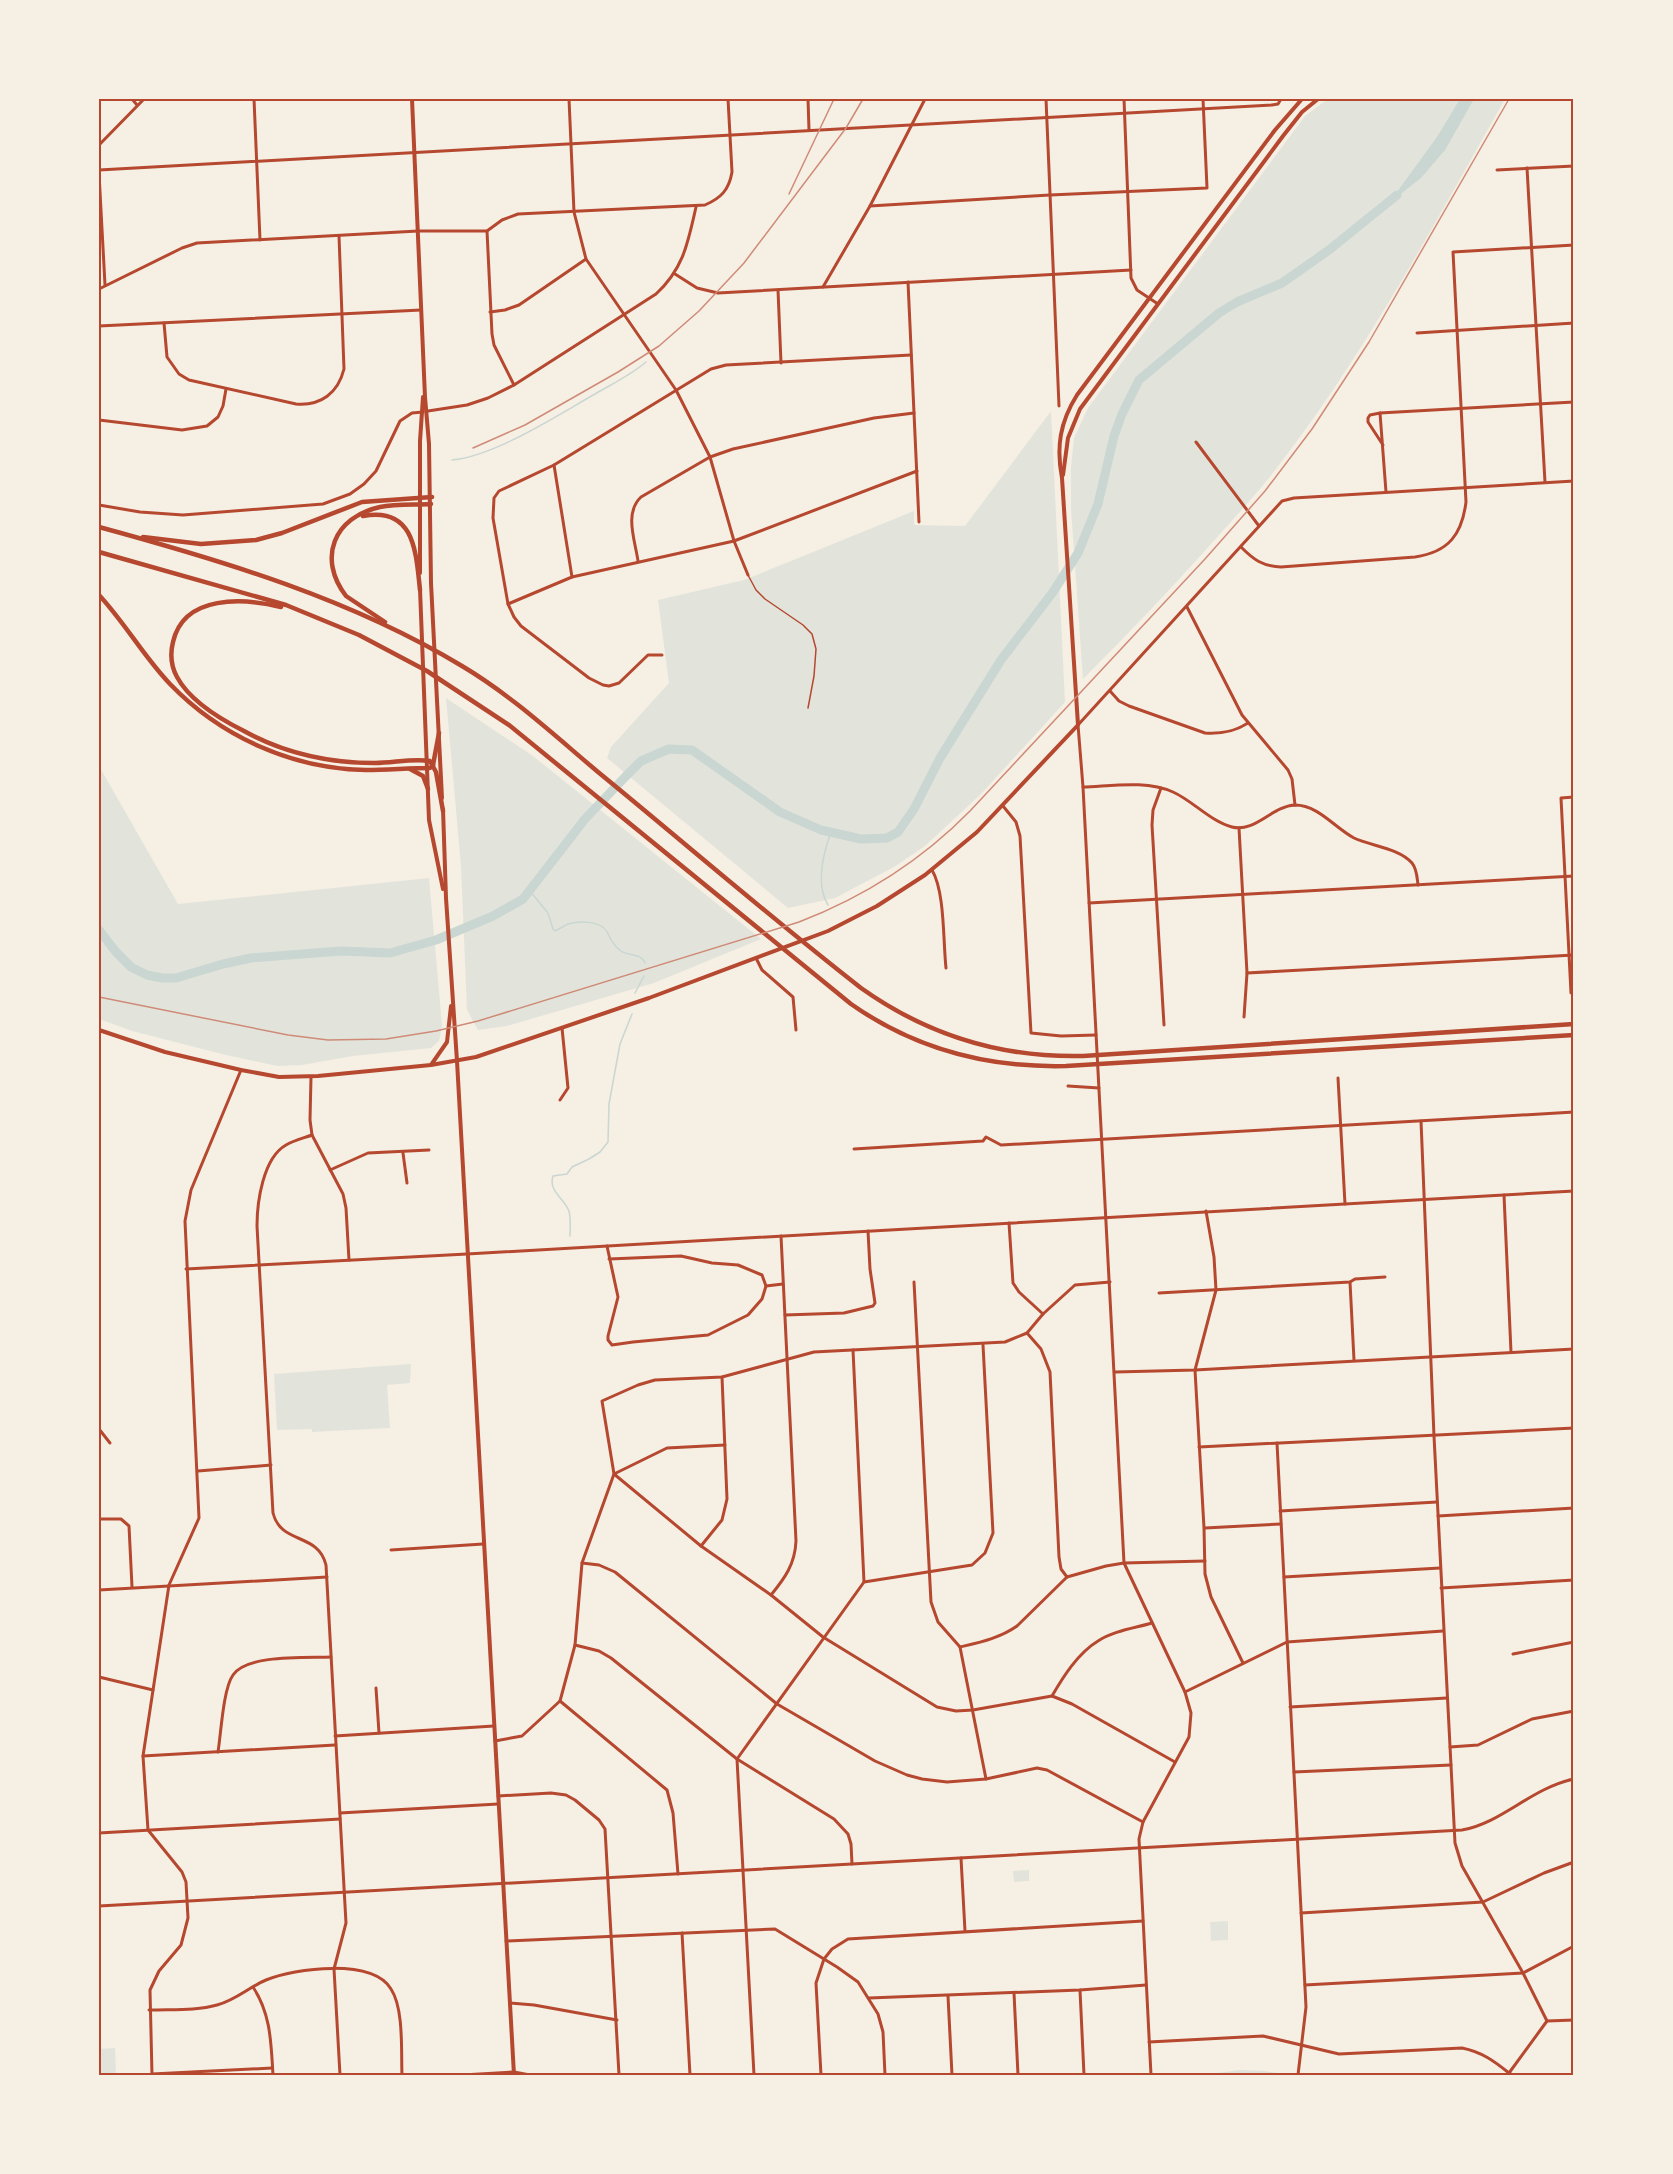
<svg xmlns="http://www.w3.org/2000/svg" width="1673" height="2174" font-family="Jost,sans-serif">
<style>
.green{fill:#e2e4dc}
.water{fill:#c9d6d2}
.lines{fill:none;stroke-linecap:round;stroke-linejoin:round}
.stream{stroke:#c9d6d2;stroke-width:1.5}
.river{stroke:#c9d6d2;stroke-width:9}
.service{stroke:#b5482f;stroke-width:1.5}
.minor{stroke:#b5482f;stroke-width:3}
.tertiary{stroke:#b5482f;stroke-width:3}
.secondary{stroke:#b5482f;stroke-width:4}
.motorway{stroke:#b5482f;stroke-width:4.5}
.rail{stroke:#cf8b77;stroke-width:1.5}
.neatline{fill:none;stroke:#b5482f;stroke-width:2}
</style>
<rect width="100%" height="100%" fill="#f6efe4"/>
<!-- green -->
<g class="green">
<path d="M1328,99h177c-71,126 -140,255 -229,370 -20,26 -43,50 -65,75 -41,46 -84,91 -128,135l-12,-170v-42l3,-29 14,-30 217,-292z"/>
<polygon points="1051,411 1065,702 981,794 925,846 894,867 835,898 788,908 607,758 611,747 669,683 658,600 744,580 914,511 914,525 965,526"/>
<polygon points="446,698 533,756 761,939 654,983 507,1026 478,1030 467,1010 461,866"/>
<polygon points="99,766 178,904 429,878 442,1025 439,1041 431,1048 353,1056 302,1065 277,1066 226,1055 132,1031 99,1019"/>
<polygon points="411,1364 410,1383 387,1385 390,1428 312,1432 312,1429 277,1430 274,1374"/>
<polygon points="1029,1870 1029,1881 1014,1882 1013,1871"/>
<polygon points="1228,1921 1228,1940 1211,1941 1210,1922"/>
<polygon points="115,2048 116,2075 99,2075 99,2049"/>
<polygon points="1240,2070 1265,2071 1288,2075 1201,2075"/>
</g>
<!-- water -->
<polygon class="water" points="1460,99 1474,99 1445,150 1421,178 1389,203 1437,137"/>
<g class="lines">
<!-- stream -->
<g class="stream">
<path d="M452,460c43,-4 104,-44 143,-66 17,-10 36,-19 51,-32"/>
<path d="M530,891l18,22 5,16 2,2c5,-2 8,-5 13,-7 10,-3 33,-4 39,8 4,8 7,14 14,19 9,6 19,1 24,12"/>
<path d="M828,905c-13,-21 -5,-51 3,-73"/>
<polyline points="635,993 644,976"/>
<path d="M570,1236c0,-8 1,-17 -1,-25 -5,-13 -21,-20 -16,-35l14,-2 5,-7 17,-8 11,-7 8,-10 1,-38 11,-60 12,-30"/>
</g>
<!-- river -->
<polyline class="river" points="99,930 116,952 131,967 147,975 162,978 176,978 223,964 251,958 341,951 390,953 436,940 493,916 523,899 585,819 626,776 641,761 669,749 692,750 780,812 821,830 861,839 887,838 898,832 914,809 940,758 1001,660 1053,592 1078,553 1098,504 1114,436 1122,414 1139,380 1219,313 1237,302 1282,283 1329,250 1397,195"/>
<!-- service -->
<polyline class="service" points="748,575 756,590 765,599 803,625 812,634 816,649 814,676 808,708"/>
<!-- minor -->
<g class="minor">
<polyline points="132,99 137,105"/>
<polyline points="254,99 260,240"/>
<polyline points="569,99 574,212 586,259 676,390 710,457 734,541 748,575"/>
<polyline points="808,99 809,130"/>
<polyline points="1046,99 1059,406"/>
<polyline points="99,145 144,99"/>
<polyline points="1527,168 1545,482"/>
<polyline points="99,170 1272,105 1278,104 1281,99"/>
<polyline points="1497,170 1574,166"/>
<polyline points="99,173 105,285"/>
<polyline points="870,206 1050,195 1207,188 1203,99"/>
<polyline points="487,231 492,334 494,345 514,385"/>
<polyline points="675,274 697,288 718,293 1131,270"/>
<polyline points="908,282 919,522"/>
<polyline points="823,287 870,206 925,99"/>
<path d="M99,289l83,-41 15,-5 221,-12h69l15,-11 16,-6 187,-9c16,-7 24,-15 27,-33l-4,-73"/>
<polyline points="778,290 781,363"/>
<polyline points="490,312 505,310 519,305 586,259"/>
<path d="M164,323l3,34 12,17 10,6 107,24c25,2 42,-11 48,-35l-5,-133"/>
<polyline points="1417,333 1574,323"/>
<path d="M428,411l39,-6 21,-7 26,-13 142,-91c28,-26 32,-52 40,-87"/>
<polyline points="1380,413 1574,402"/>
<polyline points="99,420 182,430 207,426 218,417 223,406 226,389"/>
<polyline points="1196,442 1259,526"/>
<polyline points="1383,445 1368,422 1368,418 1370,415 1380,413 1386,492"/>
<polyline points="554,465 572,577"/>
<path d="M1241,547c13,13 21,19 40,20l134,-10c34,-5 47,-23 51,-55l-13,-250 121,-7"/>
<path d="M638,561c-3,-21 -14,-48 3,-64l69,-40 23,-8 141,-31 40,-5"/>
<polyline points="508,604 572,577 734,541 917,471"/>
<polyline points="1187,607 1242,715 1288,770 1292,779 1295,805"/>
<polyline points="662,655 648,655 619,683 609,686 603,685 589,678 521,626 514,617 508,604 493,518 494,498 499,491 554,465 711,369 726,365 911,355"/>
<path d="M1110,691l9,10 10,5 76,27c16,1 29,-1 43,-10"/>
<path d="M1083,787c29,-1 63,-7 90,5 20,9 37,29 59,35 23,6 40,-21 63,-22 23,0 40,23 59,33 17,8 45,10 58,25 5,6 5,14 6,22"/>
<polyline points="1161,788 1153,810 1152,825 1164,1025"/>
<polyline points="1003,806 1016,822 1020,836 1031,1033 1061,1036 1096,1035"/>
<polyline points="1239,828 1247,973 1244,1017"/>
<path d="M932,870c13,22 11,71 14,98"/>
<polyline points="756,958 762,970 793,997 796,1030"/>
<polyline points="1247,973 1574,955"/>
<polyline points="1571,993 1561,798 1574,797"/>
<polyline points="311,1077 310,1120 312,1135 343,1194 346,1208 349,1260"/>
<polyline points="1338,1078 1345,1204"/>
<polyline points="1068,1086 1099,1088"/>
<polyline points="560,1100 568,1088 562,1028"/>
<polyline points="1421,1121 1434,1436 1455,1843 1462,1866 1523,1973 1547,2021 1509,2073 1513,2075"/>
<path d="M312,1135c-8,3 -18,5 -26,10 -23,13 -29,57 -29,81l16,287c8,32 45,19 53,52l20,358 -12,46 6,106"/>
<polyline points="854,1149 983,1141 986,1137 1001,1145 1574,1112"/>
<polyline points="403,1153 407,1183"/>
<polyline points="330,1170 368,1153 429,1150"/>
<polyline points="1504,1195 1511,1352"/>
<polyline points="1206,1211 1214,1257 1216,1290 1195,1370 1204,1528 1205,1574 1211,1597 1243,1663"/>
<polyline points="1009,1223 1013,1283 1019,1292 1043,1314"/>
<polyline points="607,1246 618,1297 608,1336 608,1340 612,1345 633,1342 708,1335 748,1315 762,1299 766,1286"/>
<polyline points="609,1259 681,1256 712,1263 738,1265 762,1275 766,1286 783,1284"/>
<polyline points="186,1269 467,1254"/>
<polyline points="914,1282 931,1602 938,1622 960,1647 986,1779"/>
<polyline points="1350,1282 1354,1360"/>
<polyline points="1159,1293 1350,1282 1355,1279 1385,1277"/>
<polyline points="785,1315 844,1313 873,1306 875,1303 870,1269 868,1231"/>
<polyline points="1027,1333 1041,1349 1050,1372 1059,1557 1061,1569 1067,1577"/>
<polyline points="853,1350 864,1582"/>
<polyline points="1115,1372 1195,1370 1574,1349"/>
<polyline points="99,1429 110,1443"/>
<polyline points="1277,1443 1306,2007 1298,2075"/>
<polyline points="725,1445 667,1448 614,1474 701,1546 771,1595 823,1637 937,1707 956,1711 973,1710 1052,1696 1072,1704 1175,1762"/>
<polyline points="1199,1447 1574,1428"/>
<polyline points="198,1471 271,1465"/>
<polyline points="1280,1511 1437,1502"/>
<polyline points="1438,1516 1574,1508"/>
<polyline points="99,1519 121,1519 129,1526 132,1587"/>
<polyline points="1205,1528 1281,1524"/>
<polyline points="701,1546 722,1520 727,1499 722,1377"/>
<polyline points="391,1550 483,1544"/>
<polyline points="582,1563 599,1565 615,1572 777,1704 875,1761 907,1775 922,1779 947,1782 986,1779 1037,1768 1047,1770 1143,1822"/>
<polyline points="1284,1577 1440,1568"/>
<polyline points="1441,1588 1574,1580"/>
<polyline points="99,1590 327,1577"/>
<path d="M771,1595c14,-17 24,-31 25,-54l-15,-305"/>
<polyline points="575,1645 599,1651 611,1658 737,1759 834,1819 848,1834 851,1844 852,1864"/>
<path d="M960,1647c21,-5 40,-9 57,-21l50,-49 39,-11 18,-3 81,-2"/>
<polyline points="1513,1654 1574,1642"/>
<polyline points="99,1677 153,1690"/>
<polyline points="376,1688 379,1733"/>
<polyline points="1185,1692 1287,1642 1443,1631"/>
<path d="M1052,1696c11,-19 26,-43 46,-55 15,-10 37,-13 54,-18"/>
<polyline points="1290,1707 1447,1698"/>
<polyline points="335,1736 494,1726"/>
<polyline points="495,1741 522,1736 560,1701"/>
<polyline points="1450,1747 1478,1745 1532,1719 1574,1711"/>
<path d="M218,1752c3,-18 5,-63 15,-77 14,-21 74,-17 98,-18"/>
<polyline points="143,1756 335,1745"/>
<polyline points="1294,1772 1451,1765"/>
<polyline points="498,1796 551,1793 566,1795 575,1800 599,1820 605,1829 619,2075"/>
<polyline points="340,1813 498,1804"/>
<polyline points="99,1833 340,1819"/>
<polyline points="961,1858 965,1931"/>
<polyline points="678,1874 673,1813 667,1790 560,1701 575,1645 582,1563 614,1474 602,1401 638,1385 655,1380 722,1377 814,1352 1005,1342 1027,1333 1043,1314 1075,1285 1110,1282"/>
<polyline points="1301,1913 1483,1902 1544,1873 1574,1862"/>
<polyline points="682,1933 690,2075"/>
<polyline points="506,1941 775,1929 837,1967 858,1982 878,2014 883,2032 885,2075"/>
<polyline points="1305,1985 1523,1973 1574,1946"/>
<path d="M253,1987c18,27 18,56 20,88"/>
<polyline points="1080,1990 1084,2075"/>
<polyline points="1014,1993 1018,2075"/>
<polyline points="948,1996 952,2075"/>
<polyline points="869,1998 1080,1990 1146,1985"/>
<polyline points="510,2003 534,2005 617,2020"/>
<path d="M149,2010c22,-1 47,1 68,-5 19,-5 32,-18 49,-25 29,-12 106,-22 125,9 13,20 10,62 11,86"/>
<polyline points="1547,2021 1574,2020"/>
<path d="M1149,2042l114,-6 76,18 123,-6c20,4 32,13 47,25l-1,2"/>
<polyline points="152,2074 272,2068"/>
<polyline points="152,2075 150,1990 159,1971 181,1945 188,1918 186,1882 182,1872 148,1830 143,1756 169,1585 199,1518 185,1221 191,1190 241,1070"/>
<polyline points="462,2075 514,2072 530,2075"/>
<polyline points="754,2075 737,1759 864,1582 972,1565 985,1553 993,1533 983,1345"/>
<polyline points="821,2075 816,1983 824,1959 832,1949 848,1939 1143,1921"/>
</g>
<!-- tertiary -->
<g class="tertiary">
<polyline points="1124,99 1131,278 1137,290 1158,304"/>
<polyline points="99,326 421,310"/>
<polyline points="99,505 140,512 183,515 323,504 350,494 364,484 376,471 400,421 412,413 423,412"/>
<polyline points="1089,903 1574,876"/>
<polyline points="467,1254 1574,1191"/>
<path d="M99,1906l1363,-76c40,-7 69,-42 112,-51"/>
<polyline points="1151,2075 1139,1839 1143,1822 1189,1737 1191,1713 1185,1692 1124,1563 1083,787 1078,725 1282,501 1294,498 1574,481"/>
</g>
<!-- secondary -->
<g class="secondary">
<polyline points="412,99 425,397 429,444 431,583 442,798"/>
<polyline points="1063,475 1068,438 1080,409 1283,136 1302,112 1318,99"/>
<polyline points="420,573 420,441 423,397"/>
<polyline points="420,589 429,820 443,889"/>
<polyline points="443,809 446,898 457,1061 514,2075"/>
<path d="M99,1030l66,22 76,18 38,7 39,-1 113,-11 45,-8 173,-59 179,-67 49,-25 48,-31 52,-43 101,-107 -16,-247c-6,-31 -2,-56 15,-83l198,-265 27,-31"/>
<polyline points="431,1065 447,1042 451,1006"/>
</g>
<!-- motorway -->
<g class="motorway">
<path d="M363,516c52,-10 53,37 57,74"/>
<path d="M99,527c125,34 252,72 363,139 49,29 92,69 136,106 88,72 173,146 263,216 66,47 140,70 222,68l491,-32"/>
<polyline points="143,537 201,544 256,540 282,533 362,502 432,497"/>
<path d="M99,552l187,53 73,30 68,36 82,54 342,279c64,45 138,64 215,62l508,-31"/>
<path d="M99,595c26,28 45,62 71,89 51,53 123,85 196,86 22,0 43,-2 64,-2l3,-3"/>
<path d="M281,607c-37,-9 -97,-13 -108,35 -3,12 -2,24 4,35 13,24 43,42 67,54 40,22 86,32 131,32 18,0 38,-5 55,-2l6,11 7,39"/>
<path d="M385,622l-39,-26c-29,-38 -12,-79 34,-89 16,-3 35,-2 51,-3"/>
<polyline points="433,765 439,733"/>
<polyline points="410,769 423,776 428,789"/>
</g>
<!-- rail -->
<g class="rail">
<polyline points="789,194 834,99"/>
<polyline points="473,448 525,425 618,372 659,346 699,311 744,263 846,128 863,99"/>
<path d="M99,997l189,38 40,5 58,-1 50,-8 42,-10 321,-99c65,-25 122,-61 171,-111l235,-252 60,-68 47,-62 57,-87 140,-243"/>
</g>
</g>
<!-- border -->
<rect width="1673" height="2174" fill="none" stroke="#f6efe4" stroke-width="201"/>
<rect x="100" y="100" width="1472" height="1974" class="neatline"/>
</svg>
